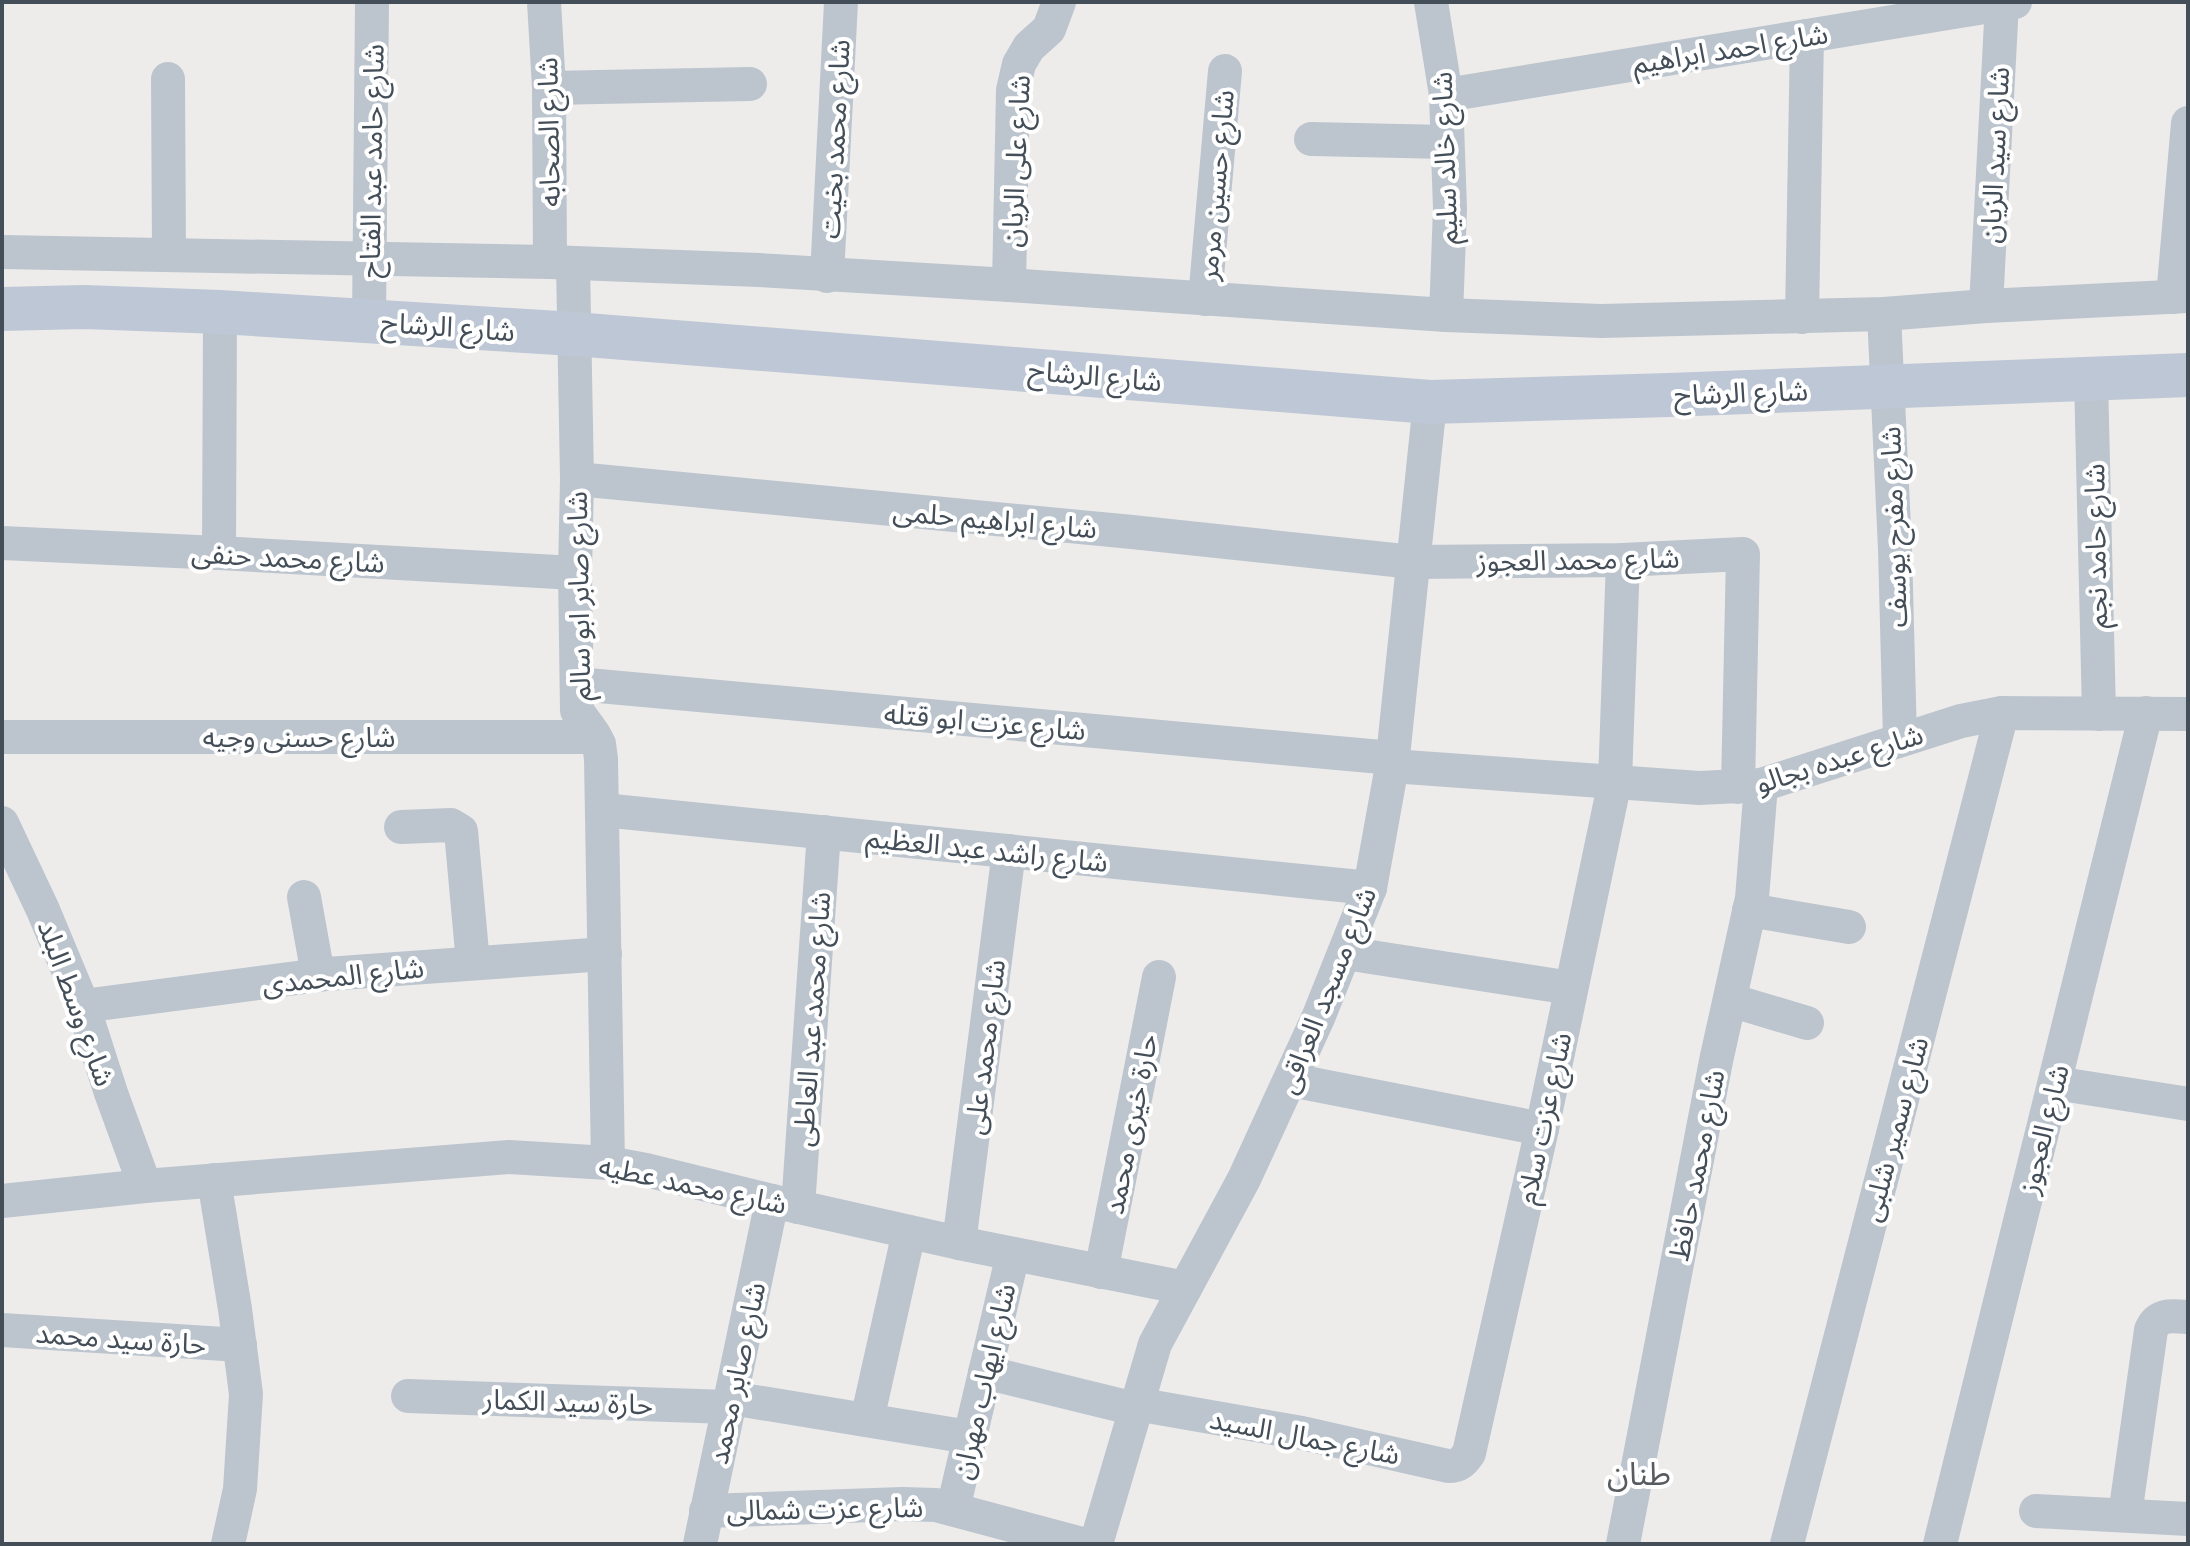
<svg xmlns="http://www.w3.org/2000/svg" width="2190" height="1546" font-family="'PT Sans','Noto Sans Arabic',sans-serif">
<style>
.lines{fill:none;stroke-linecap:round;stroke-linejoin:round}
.minor{stroke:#bcc5ce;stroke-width:34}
.secondary{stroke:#bec7d5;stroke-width:44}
.labels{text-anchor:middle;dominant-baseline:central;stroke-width:8;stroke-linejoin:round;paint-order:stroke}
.street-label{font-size:28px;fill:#444e58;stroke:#fff}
.quarter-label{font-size:32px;fill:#585c60;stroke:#fff}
</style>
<rect width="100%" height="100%" fill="#eeeceb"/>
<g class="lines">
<!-- minor -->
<g class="minor">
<polyline points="544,2 549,88 550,262"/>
<polyline points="1431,2 1446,95 1450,209 1446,315"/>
<polyline points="168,79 169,255"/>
<polyline points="549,88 750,84"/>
<polyline points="1446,95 2015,2"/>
<polyline points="1311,139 1447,142"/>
<polyline points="2,252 550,262 759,270 1009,285 1446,315 1601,321 1884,314 1986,306 2188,296"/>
<polyline points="573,264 577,479 575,573 577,711 593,733 599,744 601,759 608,1163"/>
<polyline points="827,276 841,2"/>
<polyline points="1009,285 1013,90 1019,64 1029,47 1049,29 1059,2"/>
<polyline points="2173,297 2188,123"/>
<polyline points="1205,299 1225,71"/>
<polyline points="1986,306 2002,3"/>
<polyline points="1884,314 1895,549 1900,739"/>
<polyline points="1802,317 1807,36"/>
<polyline points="369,321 372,2"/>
<polyline points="2091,378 2099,714"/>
<polyline points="577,479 1132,532 1413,562 1623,560 1743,554 1738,787"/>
<polyline points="2,543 219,553 575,573"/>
<polyline points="219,553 220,312"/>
<polyline points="577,684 1392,758"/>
<polyline points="2,737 595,737"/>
<polyline points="1392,766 1699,788 1761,785 1961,721 2002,713 2188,714"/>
<polyline points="603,810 1370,888"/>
<polyline points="2,823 43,910 83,1006 111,1093 145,1186"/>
<polyline points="401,827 451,825 461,831 473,963"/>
<polyline points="304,897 318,975"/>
<polyline points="1749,910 1849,927"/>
<polyline points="1345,953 1571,988"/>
<polyline points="1730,1000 1807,1023"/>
<polyline points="83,1006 327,974 605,954"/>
<polyline points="1291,1080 1542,1129"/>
<polyline points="2055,1083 2188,1104"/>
<polyline points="214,1180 235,1309 246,1394 240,1489 228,1544"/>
<polyline points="2,1201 145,1186 509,1157 608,1163 646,1170 772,1201 959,1243 1185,1288"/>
<polyline points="798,1207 824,832"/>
<polyline points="959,1243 1009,851"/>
<polyline points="1101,1272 1159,977"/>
<polyline points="2,1330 240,1345"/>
<polyline points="985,1372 1135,1409"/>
<polyline points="408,1396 728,1407"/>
<polyline points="731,1398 969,1437"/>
<path d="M1136,1404l166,29 146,33c11,0 15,-4 21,-13l73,-324 73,-348 8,-221"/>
<polyline points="867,1420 909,1232"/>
<polyline points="953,1509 1013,1254"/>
<polyline points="706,1511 902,1504 936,1505 1082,1544"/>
<polyline points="2036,1511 2188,1519"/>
<path d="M2125,1515l26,-185c7,-17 22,-14 37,-13"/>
<polyline points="700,1544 772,1201"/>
<polyline points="1096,1544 1155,1344 1244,1179 1318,1018 1370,888 1392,766 1430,402"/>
<polyline points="1623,1544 1716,1061 1752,898 1761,785"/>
<polyline points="1787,1544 2002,713"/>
<polyline points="1940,1544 2146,713"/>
</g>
<!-- secondary -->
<polyline class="secondary" points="2,309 84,307 220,312 574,334 1430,402 1669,395 2188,375"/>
</g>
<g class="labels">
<!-- street labels -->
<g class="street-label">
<text transform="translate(1730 48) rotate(-9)">شارع احمد ابراهيم</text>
<text transform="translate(548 132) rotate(-91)">شارع الصحابه</text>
<text transform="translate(834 139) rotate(-87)">شارع محمد بخيت</text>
<text transform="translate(1994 155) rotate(-87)">شارع سيد الزيان</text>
<text transform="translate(1444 158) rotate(-92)">شارع خالد سليم</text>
<text transform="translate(371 161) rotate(-89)">شارع حامد عبد الفتاح</text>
<text transform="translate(1015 161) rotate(-87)">شارع على الريان</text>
<text transform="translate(1215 185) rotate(-85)">شارع حسين مرمر</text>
<text transform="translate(448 326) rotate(4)">شارع الرشاح</text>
<text transform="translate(1095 375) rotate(5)">شارع الرشاح</text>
<text transform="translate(1741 392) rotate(-2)">شارع الرشاح</text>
<text transform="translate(995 519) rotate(5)">شارع ابراهيم حلمى</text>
<text transform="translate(1893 527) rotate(-92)">شارع مفرح يوسف</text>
<text transform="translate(2095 546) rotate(-91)">شارع حامد نجم</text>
<text transform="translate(288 557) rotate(3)">شارع محمد حنفى</text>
<text transform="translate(1578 559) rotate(-1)">شارع محمد العجوز</text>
<text transform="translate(578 596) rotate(-91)">شارع صابر ابو سالم</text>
<text transform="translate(985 721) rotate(5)">شارع عزت ابو قتله</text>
<text x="299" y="736">شارع حسنى وجيه</text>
<text transform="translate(1839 758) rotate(-17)">شارع عبده بجالو</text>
<text transform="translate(987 849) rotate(6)">شارع راشد عبد العظيم</text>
<text transform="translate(343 975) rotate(-6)">شارع المحمدى</text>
<text transform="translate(1326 990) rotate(-68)">شارع مسجد العراقى</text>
<text transform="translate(77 1003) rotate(70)">شارع وسط البلد</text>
<text transform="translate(811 1019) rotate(-86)">شارع محمد عبد العاطى</text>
<text transform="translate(984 1047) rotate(-83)">شارع محمد على</text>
<text transform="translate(1543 1118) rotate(-78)">شارع عزت سلام</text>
<text transform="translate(1130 1124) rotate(-79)">حارة خيرى محمد</text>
<text transform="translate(1894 1129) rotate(-75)">شارع سمير شلبى</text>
<text transform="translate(2043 1129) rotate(-76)">شارع العجوز</text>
<text transform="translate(1696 1165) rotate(-79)">شارع محمد حافظ</text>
<text transform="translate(693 1184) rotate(12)">شارع محمد عطيه</text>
<text transform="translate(121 1338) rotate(4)">حارة سيد محمد</text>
<text transform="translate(736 1373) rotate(-78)">شارع صابر محمد</text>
<text transform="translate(983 1381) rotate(-77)">شارع ايهاب مهران</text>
<text transform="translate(568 1401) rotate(2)">حارة سيد الكمار</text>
<text transform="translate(1305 1436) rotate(11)">شارع جمال السيد</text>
<text transform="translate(825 1508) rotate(-1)">شارع عزت شمالى</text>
</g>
<!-- quarter labels -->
<g class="quarter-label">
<text x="1639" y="1473">طنان</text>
</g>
</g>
<!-- border -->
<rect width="2190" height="1546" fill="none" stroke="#444e58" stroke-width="8"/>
</svg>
